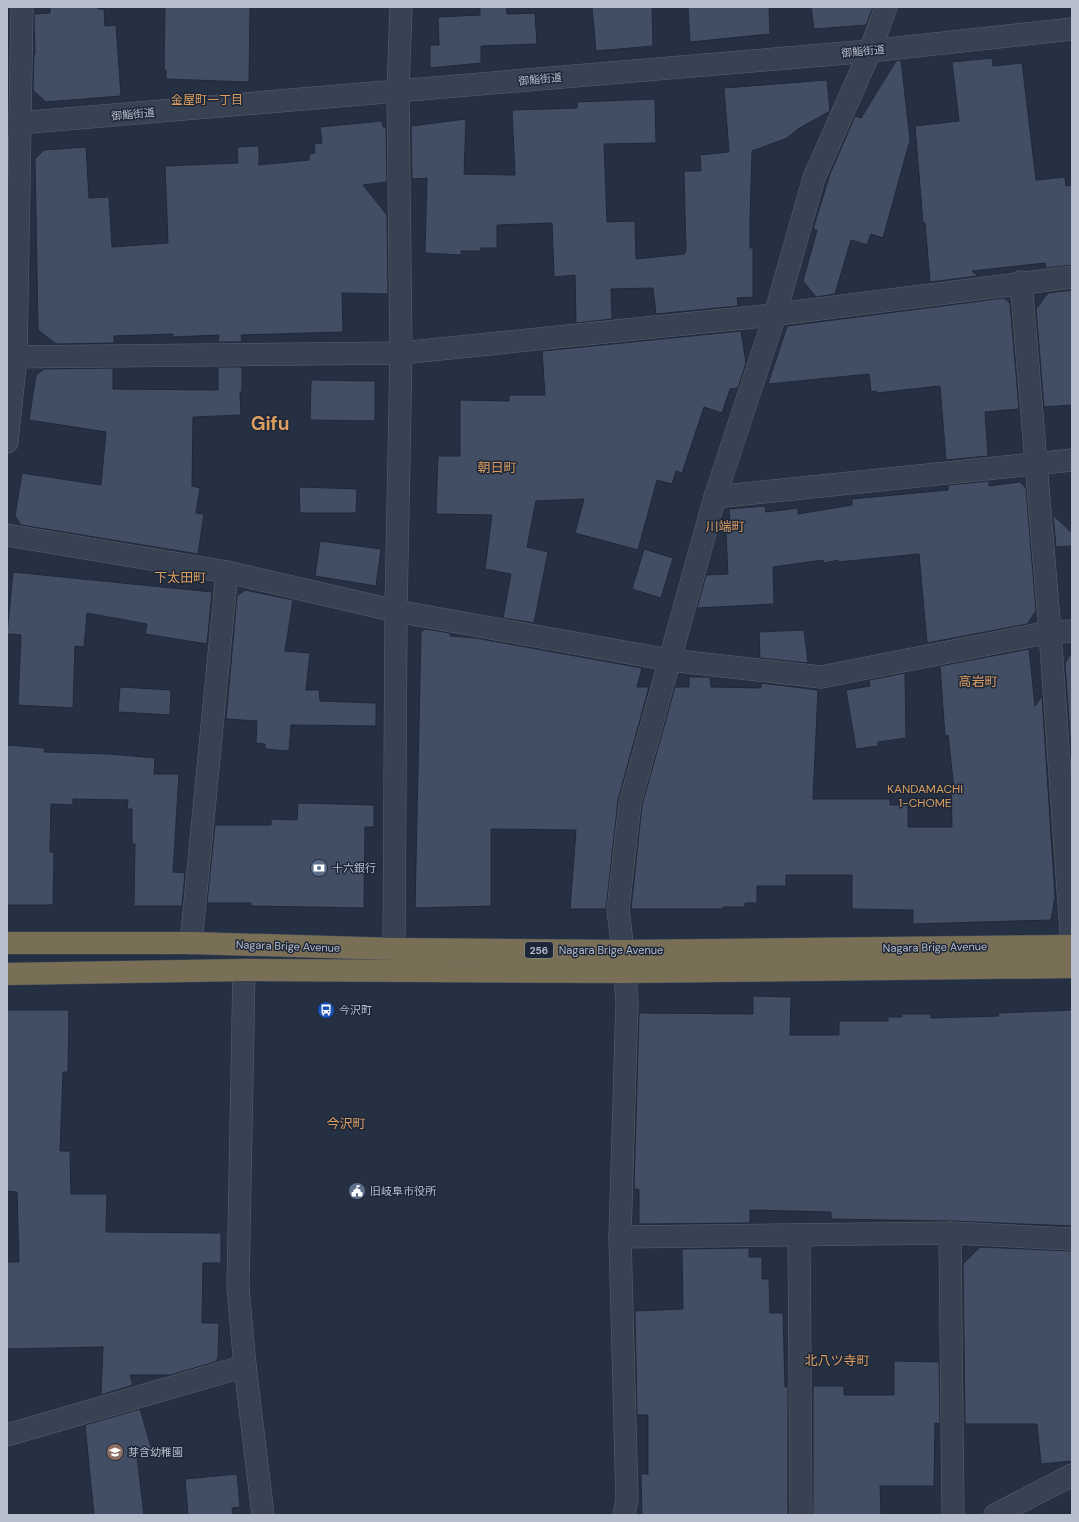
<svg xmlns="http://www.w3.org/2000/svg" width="1079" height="1522" font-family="'DM Sans','Noto Sans JP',sans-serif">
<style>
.building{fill:#414e63;stroke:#20293a}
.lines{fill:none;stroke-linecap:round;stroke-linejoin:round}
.minor-casing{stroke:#586070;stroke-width:23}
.highway-casing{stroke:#444d5d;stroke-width:23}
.minor{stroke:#394253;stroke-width:22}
.highway{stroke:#796e56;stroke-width:22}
.labels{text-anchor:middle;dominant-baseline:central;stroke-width:3;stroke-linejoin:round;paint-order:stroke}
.shield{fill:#1e2738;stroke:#8991a0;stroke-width:1}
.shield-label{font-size:10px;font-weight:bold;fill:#b7becd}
.street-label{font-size:11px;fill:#b7becd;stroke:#1e2738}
.poi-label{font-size:11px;fill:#b7becd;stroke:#1e2738;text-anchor:start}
.neighbourhood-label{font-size:12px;fill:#dc9f62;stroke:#1e2738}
.quarter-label{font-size:13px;fill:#dc9f62;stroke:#1e2738}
.town-label{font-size:19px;font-weight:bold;fill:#dc9f62;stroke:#1e2738}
</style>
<rect width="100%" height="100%" fill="#253043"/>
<!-- building -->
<g class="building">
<polygon points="50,7 98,7 98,9 104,9 105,26 116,25 121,96 46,102 33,90 34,54 35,54 34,14 50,13"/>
<polygon points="165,7 250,7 249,82 166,79 166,70 164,71"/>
<polygon points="480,7 506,7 507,14 535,13 537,44 481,46 481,63 430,68 430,45 439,45 438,17 480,15"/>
<polygon points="592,7 652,7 653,46 596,51"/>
<polygon points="688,7 769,7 770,34 690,42"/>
<polygon points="811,7 873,7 866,25 814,29"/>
<polygon points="992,58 993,66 1022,63 1036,180 1065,177 1066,186 1072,185 1072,265 1046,268 1045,263 972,271 978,276 930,282 925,223 923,223 915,126 959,121 952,62"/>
<polygon points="901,60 910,140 883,238 871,234 867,245 851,240 835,294 816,297 803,281 817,230 813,229 830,174 855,116 861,118 896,61"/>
<polygon points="827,80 830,111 798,129 787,138 752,151 750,220 750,248 753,248 753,297 737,298 738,306 656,314 653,288 611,289 612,319 576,323 575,275 554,277 552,223 497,225 497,248 481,248 481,251 461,251 461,255 425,253 427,178 412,179 411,126 466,119 464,174 515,175 512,110 577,108 577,102 655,99 656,143 604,144 607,222 635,221 636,259 684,254 686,252 684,171 701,171 700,155 729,152 724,88"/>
<polygon points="382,121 383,127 386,127 387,182 363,185 387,215 388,294 342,293 343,332 241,335 242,342 218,342 219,335 173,337 173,334 114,336 114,343 56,344 38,330 35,159 44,150 86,147 89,198 109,197 112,247 168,243 165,166 238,163 237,147 259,146 259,165 309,160 309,154 315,153 314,144 322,143 320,127"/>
<polygon points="1072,290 1072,405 1044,407 1036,309 1048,293"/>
<polygon points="1004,298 1010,303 1019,409 985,412 988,456 946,460 940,386 876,393 876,391 871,392 869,374 768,384 787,326"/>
<polygon points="741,331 746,363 738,388 730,389 722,413 704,407 682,473 676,471 672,484 657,480 638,550 575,533 584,499 536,501 527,547 548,552 534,623 503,618 511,574 485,569 492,515 436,514 438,456 460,456 460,400 509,401 509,395 545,395 542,351"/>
<polygon points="218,367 242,367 242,392 240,392 241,415 193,417 192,486 200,488 196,513 204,514 198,554 21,525 15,516 22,473 101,485 106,432 29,420 36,375 44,369 113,368 113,389 218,390"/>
<polygon points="311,380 375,381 375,421 310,420"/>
<polygon points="989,481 989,486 1020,482 1026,488 1036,611 1027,624 927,643 919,554 838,562 838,560 824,563 823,560 773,567 774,604 697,608 706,575 728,574 726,533 731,533 729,509 765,506 766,512 798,508 798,514 852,505 852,499 948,490 948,485"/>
<polygon points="299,487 357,489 356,513 300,513"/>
<polygon points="1053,515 1072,533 1072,546 1056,547"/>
<polygon points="320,541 381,549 376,586 315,576"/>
<polygon points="644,549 673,558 661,598 632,589"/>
<polygon points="13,572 212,592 207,644 145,634 147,624 87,613 84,647 75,646 73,708 18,705 21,635 7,634"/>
<polygon points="245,590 293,600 285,651 310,653 306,690 319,690 320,701 376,703 376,726 291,725 289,751 265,749 265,744 256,743 257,721 226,719 237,596"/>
<polygon points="425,629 450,633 450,636 476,638 642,668 637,687 649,687 618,800 606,909 570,909 576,830 491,829 491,906 415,908 421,632"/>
<polygon points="804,630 808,663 760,658 759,632"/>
<polygon points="1029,649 1035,706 1042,696 1055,897 1051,920 913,924 913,910 852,909 852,875 786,875 786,886 757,886 757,903 745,903 745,907 723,907 723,909 631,909 642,805 675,687 689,687 689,677 710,677 711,687 761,688 761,683 818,690 813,799 890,799 890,805 908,805 908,827 952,827 951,789 954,789 948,735 945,736 940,666"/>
<polygon points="1072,652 1072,767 1065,663"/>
<polygon points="905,673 906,738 878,742 878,746 856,749 846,690 870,686 869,680"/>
<polygon points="120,687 171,690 170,715 118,712"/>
<polygon points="7,745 45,748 44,752 110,754 155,758 154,774 179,774 173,872 185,873 182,906 134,906 135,844 132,844 132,809 127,809 128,800 73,799 73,805 51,804 50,852 54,852 53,905 7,905"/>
<polygon points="298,803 374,805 374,827 365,827 364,908 251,906 251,903 207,903 215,825 271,825 271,819 297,820"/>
<polygon points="753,996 791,997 790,1035 839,1035 839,1021 888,1021 888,1017 902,1017 902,1014 931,1014 931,1018 999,1016 998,1013 1072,1010 1072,1226 951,1221 831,1219 831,1212 750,1210 750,1223 639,1224 639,1189 634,1189 639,1013 753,1014"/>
<polygon points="7,1010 69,1010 68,1072 63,1072 60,1151 70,1151 71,1194 107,1194 106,1232 221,1233 221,1263 203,1263 202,1323 219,1323 218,1358 215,1362 170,1375 130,1375 133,1385 101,1395 103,1347 7,1349 7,1262 19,1262 17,1192 7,1191"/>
<polygon points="980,1247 1072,1251 1072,1461 1041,1464 1037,1424 965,1424 963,1264"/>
<polygon points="749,1248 749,1257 762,1257 762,1279 769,1279 770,1313 783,1313 785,1387 788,1387 788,1515 642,1515 641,1474 648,1474 648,1415 637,1415 635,1311 683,1309 682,1249"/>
<polygon points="894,1361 939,1362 940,1424 935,1423 934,1486 880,1486 881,1515 813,1515 813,1386 844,1386 844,1395 894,1395"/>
<polygon points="140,1409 153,1454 137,1456 144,1515 94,1515 85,1425"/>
<polygon points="237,1474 240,1507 232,1508 233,1515 188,1515 185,1479"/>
</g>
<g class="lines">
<!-- minor casing -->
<g class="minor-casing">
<g id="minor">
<polyline points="7,124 870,51 1072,29"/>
<polyline points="1021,282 1050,632 1072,946"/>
<polyline points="7,357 401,353 763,316 1072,277"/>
<polyline points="7,442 16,357 22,7"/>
<polyline points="715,497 1072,460"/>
<polyline points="7,535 227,572 396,611 669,660 821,677 1050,632 1072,631"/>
<polyline points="191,943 227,572"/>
<polyline points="394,949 396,611 401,353 398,91 401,7"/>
<polyline points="244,970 238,1288 245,1366 263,1515"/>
<polyline points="950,1233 953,1515"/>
<polyline points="799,1235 801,1515"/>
<polyline points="620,1237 950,1233 1072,1239"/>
<polyline points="7,1435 245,1366"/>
<polyline points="624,1515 627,1499 620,1237 627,1001 623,951 618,910 630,803 715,497 775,315 814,178 870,51 886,7"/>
<polyline points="995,1515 1072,1475"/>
</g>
</g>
<!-- highway casing -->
<g class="highway-casing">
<g id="highway">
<polyline points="7,943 191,943 394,949 623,951 1072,946"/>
<polyline points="7,974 244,970 625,972 1072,967"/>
</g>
</g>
<!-- minor -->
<use href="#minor" class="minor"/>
<!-- highway -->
<use href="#highway" class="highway"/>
</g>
<!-- icons -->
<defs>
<g id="bank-disc" transform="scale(0.9)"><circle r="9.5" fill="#5c6f8a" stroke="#1e2738"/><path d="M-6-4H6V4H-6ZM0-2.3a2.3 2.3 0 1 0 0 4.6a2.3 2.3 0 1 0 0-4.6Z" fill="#fff"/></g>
<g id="bus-disc" transform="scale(0.9)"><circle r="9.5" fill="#1a4fb4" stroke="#1e2738"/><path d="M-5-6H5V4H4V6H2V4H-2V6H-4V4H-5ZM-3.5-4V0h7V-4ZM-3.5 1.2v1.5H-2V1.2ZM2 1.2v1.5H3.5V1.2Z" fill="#fff"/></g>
<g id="civic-disc" transform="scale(0.9)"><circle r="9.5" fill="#5c6f8a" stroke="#1e2738"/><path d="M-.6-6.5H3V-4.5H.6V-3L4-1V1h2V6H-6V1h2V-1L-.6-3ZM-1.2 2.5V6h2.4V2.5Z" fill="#fff"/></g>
<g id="school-disc" transform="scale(0.9)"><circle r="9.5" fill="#8d6e63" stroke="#1e2738"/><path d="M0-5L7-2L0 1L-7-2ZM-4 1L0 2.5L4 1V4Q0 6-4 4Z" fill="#fff"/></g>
</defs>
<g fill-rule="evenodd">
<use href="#bank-disc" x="319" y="868"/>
<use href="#bus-disc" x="326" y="1010"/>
<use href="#civic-disc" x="357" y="1191"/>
<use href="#school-disc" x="115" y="1452"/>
</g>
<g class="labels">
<!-- shield labels -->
<rect class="shield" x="525" y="942" width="28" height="16" rx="3"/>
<g class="shield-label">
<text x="539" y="950">256</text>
</g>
<!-- street labels -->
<g class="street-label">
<text transform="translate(863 51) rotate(-5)">御鮨街道</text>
<text transform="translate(540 79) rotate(-5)">御鮨街道</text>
<text transform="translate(133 114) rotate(-5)">御鮨街道</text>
<text transform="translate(288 946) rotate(2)">Nagara Brige Avenue</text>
<text transform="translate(935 947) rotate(-1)">Nagara Brige Avenue</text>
<text x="611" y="950">Nagara Brige Avenue</text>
</g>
<!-- poi labels -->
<g class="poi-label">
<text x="332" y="868">十六銀行</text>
<text x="339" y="1010">今沢町</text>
<text x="370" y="1191">旧岐阜市役所</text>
<text x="128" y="1452">芽含幼稚園</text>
</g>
<!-- neighbourhood labels -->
<g class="neighbourhood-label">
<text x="207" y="100">金屋町一丁目</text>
<text x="925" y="789">KANDAMACHI<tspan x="925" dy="14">1-CHOME</tspan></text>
</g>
<!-- quarter labels -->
<g class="quarter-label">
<text x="497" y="467">朝日町</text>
<text x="725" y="526">川端町</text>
<text x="180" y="577">下太田町</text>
<text x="978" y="681">高岩町</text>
<text x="346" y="1123">今沢町</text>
<text x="837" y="1360">北八ツ寺町</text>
</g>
<!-- town labels -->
<g class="town-label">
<text x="270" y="423">Gifu</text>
</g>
</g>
<!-- border -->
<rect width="1079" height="1522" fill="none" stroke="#b7becd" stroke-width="16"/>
</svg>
